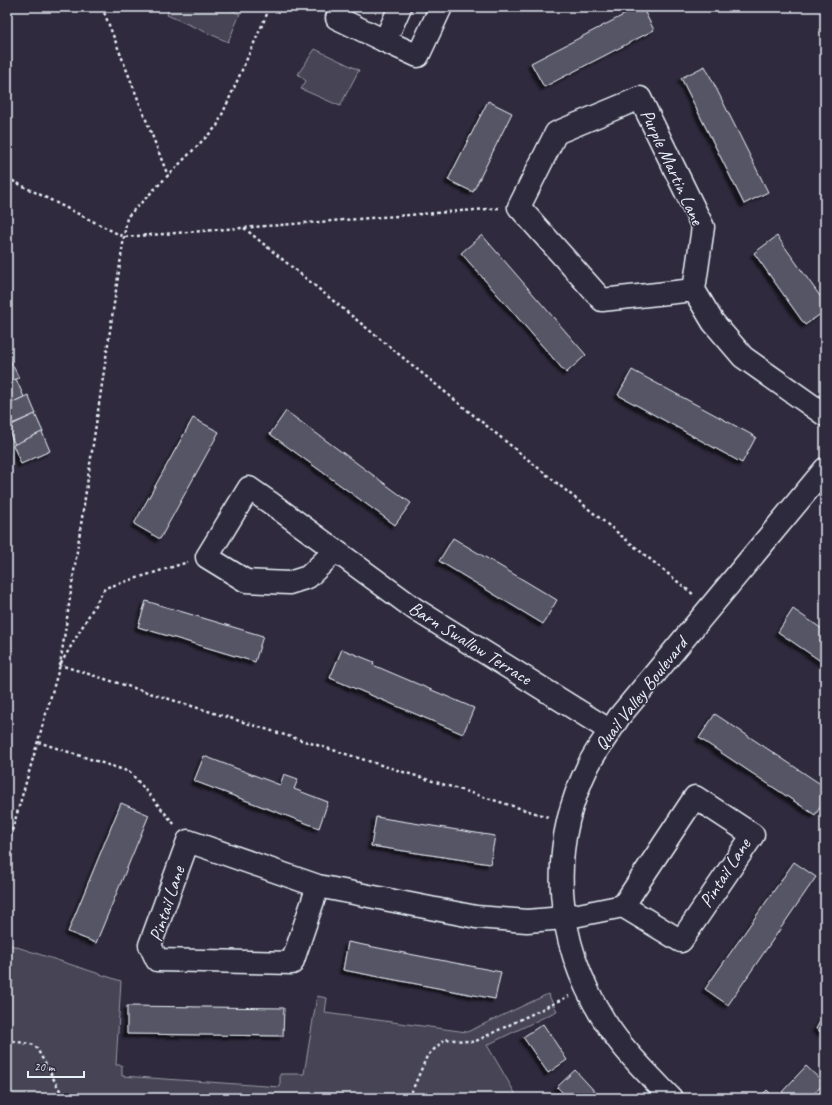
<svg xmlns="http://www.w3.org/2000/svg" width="832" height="1105" font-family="Caveat,sans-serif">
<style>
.green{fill:#464455;stroke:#979aa6}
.building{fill:#575565;stroke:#e8f1f8;filter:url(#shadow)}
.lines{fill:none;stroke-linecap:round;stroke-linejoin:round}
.minor-casing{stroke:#e8f1f8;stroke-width:25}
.path{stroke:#e8f1f8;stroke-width:2.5;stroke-dasharray:3 3;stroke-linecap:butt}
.minor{stroke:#2f2a3d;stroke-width:22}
.labels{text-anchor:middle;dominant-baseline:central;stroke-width:3;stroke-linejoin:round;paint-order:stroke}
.street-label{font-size:19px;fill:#e8f1f8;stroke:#2f2a3d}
</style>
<defs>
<filter id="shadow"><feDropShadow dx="-3.5" dy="3.5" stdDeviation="1" flood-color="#0009"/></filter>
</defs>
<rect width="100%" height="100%" fill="#2f2a3d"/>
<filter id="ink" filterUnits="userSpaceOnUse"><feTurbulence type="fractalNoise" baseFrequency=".025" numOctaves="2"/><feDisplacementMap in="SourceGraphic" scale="8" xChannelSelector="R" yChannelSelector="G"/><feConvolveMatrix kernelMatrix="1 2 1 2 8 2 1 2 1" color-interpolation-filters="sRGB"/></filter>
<g filter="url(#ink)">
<!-- green -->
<g class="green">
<polygon points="170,7 224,7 240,14 228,42 167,15"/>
<polygon points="315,49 359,70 340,106 301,89 306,81 298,74"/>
<polygon points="11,945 121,981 116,1065 122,1065 122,1076 280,1087 280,1074 304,1074 317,996 327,998 325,1013 467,1032 548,994 557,1011 487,1045 518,1098 7,1098 7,947"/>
</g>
<!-- building -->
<g class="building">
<polygon points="639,7 642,7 654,30 544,87 531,63"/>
<polygon points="705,66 768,192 744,204 681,78"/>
<polygon points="488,101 512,113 473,192 448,180"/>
<polygon points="482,235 586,355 566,373 461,253"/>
<polygon points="777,236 825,303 825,311 805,325 754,253"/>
<polygon points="10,360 19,378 7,383 7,361"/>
<polygon points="632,370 756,437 742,463 618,395"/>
<polygon points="16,379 24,397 7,405 7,383"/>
<polygon points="28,395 36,414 7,426 7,405"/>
<polygon points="286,411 411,503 395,525 270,434"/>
<polygon points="35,414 43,432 15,445 7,427"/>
<polygon points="193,418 219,432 160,539 134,524"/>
<polygon points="42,432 50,451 21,464 13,445"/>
<polygon points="453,538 557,600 543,624 439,561"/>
<polygon points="146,601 263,636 255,662 138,627"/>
<polygon points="793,609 825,631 825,664 778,632"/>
<polygon points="342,649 374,662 373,665 474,708 463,734 330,678"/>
<polygon points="715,714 825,787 825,800 815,815 699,738"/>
<polygon points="204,756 280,785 284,774 298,779 294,789 328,802 319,828 194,781"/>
<polygon points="121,803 149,815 96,943 68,932"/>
<polygon points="376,817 495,836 490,864 371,846"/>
<polygon points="794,862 816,877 728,1005 705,989"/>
<polygon points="348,942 501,972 495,999 343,970"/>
<polygon points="127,1006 284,1008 283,1036 127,1034"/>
<polygon points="825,1012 825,1034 816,1029"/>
<polygon points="543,1024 567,1060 548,1073 523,1037"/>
<polygon points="806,1066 824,1083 810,1098 789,1098 782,1092"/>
<polygon points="575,1070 599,1096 596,1098 568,1098 557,1087"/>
<polygon points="767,1090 775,1098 759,1098"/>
</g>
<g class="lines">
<!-- minor casing -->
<g class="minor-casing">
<g id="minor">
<polyline points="400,7 385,41 418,56 441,7"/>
<polyline points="337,18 385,41"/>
<polyline points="694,290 602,300 519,207 556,133 640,98 703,227 694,290 713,322 743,357 825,415"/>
<polyline points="335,551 308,577 289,583 246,581 207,557 249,488 272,504 415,609 609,730"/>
<polyline points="318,886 292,963 157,960 150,945 188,841 318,886 476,917 527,921 564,918 623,906 681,941 753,835 695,797 623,906"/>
<path d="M671,1098c-24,-25 -49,-49 -67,-78 -49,-78 -57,-171 -16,-254 9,-18 21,-32 31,-49l206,-248"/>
</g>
</g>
<!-- path -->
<g class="path">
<polyline points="102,7 168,176"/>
<polyline points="267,14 217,126 127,217 60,665 548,817"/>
<polyline points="7,178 124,237 500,208"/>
<polyline points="244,228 694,595"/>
<polyline points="38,742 130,772 175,825"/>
<polyline points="7,848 60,665 105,588 188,562"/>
<polyline points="7,1040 35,1045 64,1098"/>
<polyline points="409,1098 427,1056 445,1039 474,1042 569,996"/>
</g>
<!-- minor -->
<use href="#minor" class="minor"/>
</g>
</g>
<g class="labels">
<!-- street labels -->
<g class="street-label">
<text transform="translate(672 167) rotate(65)">Purple Martin Lane</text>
<text transform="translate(470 643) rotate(32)">Barn Swallow Terrace</text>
<text transform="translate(641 694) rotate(-52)">Quail Valley Boulevard</text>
<text transform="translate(725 873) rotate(-57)">Pintail Lane</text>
<text transform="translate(167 904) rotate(-72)">Pintail Lane</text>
</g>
</g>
<!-- margin -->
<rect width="832" height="1105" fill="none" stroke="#2f2a3d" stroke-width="24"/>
<rect x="12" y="12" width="808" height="1081" fill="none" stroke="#e8f1f8" stroke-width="1.5" filter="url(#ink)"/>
<!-- scale -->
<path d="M28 1071v6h56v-6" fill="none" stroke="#e8f1f8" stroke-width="2"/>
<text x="34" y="1071" font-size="12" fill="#e8f1f8" stroke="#2f2a3d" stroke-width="3" paint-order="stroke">20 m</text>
</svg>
